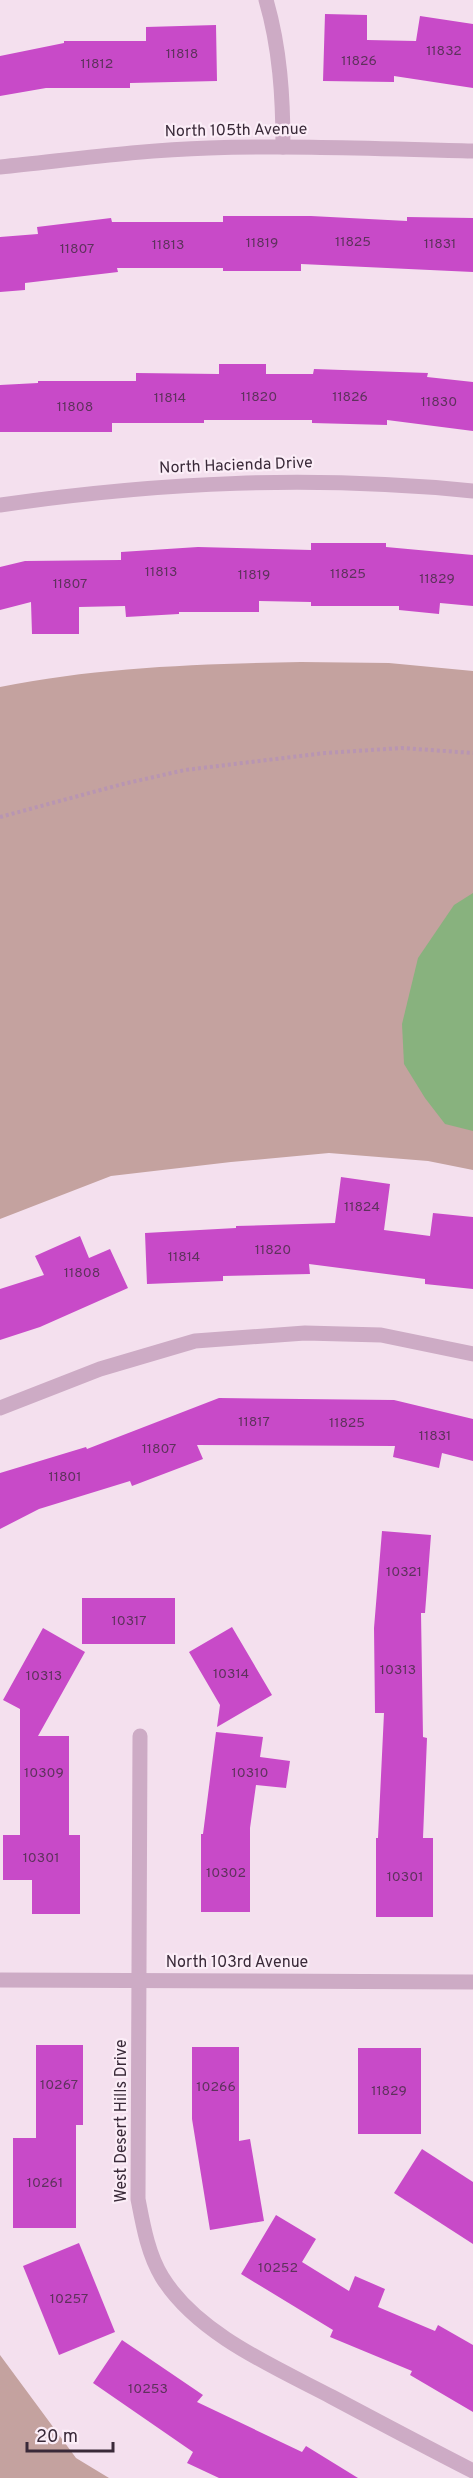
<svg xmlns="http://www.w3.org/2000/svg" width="473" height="2478" font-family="Overpass,sans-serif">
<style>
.green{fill:#c4a29f}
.water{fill:#88b27e}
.building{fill:#c84ac8}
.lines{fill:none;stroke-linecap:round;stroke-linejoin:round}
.path{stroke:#b895b2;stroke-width:4;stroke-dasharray:3 3;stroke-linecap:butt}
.minor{stroke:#cdabc5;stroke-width:15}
.tertiary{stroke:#cdabc5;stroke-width:15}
.labels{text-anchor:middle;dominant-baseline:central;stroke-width:4.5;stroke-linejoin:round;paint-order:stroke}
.number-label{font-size:14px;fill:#5e325d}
.street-label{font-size:16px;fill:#3a2a39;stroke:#fbedf7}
</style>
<rect width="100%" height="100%" fill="#f4e0ee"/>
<!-- green -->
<g class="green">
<path d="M301,662l88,1 84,8v499l-45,-9 -99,-8 -98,9 -120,14 -111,43v-532c99,-20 200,-23 301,-25z"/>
<polygon points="0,2355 76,2458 109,2478 0,2478"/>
</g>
<!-- water -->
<polygon class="water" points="473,893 473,1131 445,1124 425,1098 404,1064 402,1024 418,958 454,905"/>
<!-- building -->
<g class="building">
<polygon points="325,14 367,15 367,40 416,41 420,16 473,24 473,88 394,76 394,82 323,81"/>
<polygon points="216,25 217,81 130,83 130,88 46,88 0,96 0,56 64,43 64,41 146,41 146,27"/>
<polygon points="223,216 311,216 407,221 407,217 473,218 473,272 301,264 301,271 223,271 223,268 117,268 118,272 25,283 25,290 0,292 0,237 38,234 37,227 111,218 112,222 223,222"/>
<polygon points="219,364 266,364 266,374 313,374 314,369 428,373 427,377 473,382 473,431 387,420 387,425 312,423 312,420 204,420 204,423 112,423 112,432 0,432 0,385 38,383 38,381 136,381 136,373 219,374"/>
<polygon points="311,543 386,543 386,547 473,555 473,606 440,603 439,614 399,610 399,606 311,606 311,602 259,601 259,612 179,612 179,614 126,617 125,606 79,607 79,634 32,634 31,602 0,610 0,567 25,561 121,560 121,552 198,547 311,550"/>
<polygon points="341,1177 390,1184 384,1230 430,1236 433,1213 473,1217 473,1289 425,1284 425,1279 309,1264 310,1274 223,1276 223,1281 147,1284 145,1233 236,1228 236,1226 335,1223"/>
<polygon points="80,1236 89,1258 110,1249 128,1288 40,1327 0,1340 0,1289 44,1275 35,1256"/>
<polygon points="219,1398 394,1400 473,1419 473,1461 442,1453 439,1468 393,1457 395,1446 197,1445 203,1459 132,1486 130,1481 39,1509 0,1529 0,1473 86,1447 87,1449"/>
<polygon points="382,1531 431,1535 425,1613 421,1613 423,1737 427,1738 423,1838 433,1838 433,1917 376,1917 376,1838 378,1838 384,1713 375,1713 374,1628"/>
<rect x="82" y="1598" width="93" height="46"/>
<polygon points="232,1627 272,1695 217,1727 220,1705 189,1652"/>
<polygon points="43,1628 85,1652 38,1736 69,1736 69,1835 80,1835 80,1914 32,1914 32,1880 3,1880 3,1835 20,1835 20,1709 3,1700"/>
<polygon points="216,1732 263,1737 260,1757 290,1761 286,1788 256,1785 250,1828 250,1912 201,1912 201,1834 203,1834"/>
<polygon points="36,2045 83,2045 83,2125 76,2125 76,2228 13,2228 13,2138 36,2138"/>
<polygon points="192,2047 239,2047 239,2141 250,2139 264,2221 210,2230 192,2119"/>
<rect x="358" y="2048" width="63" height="86"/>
<polygon points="422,2149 473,2182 473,2244 394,2193"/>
<polygon points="276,2215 316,2239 302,2262 349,2291 355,2276 385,2289 378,2307 435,2331 438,2325 473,2345 473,2412 410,2375 412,2371 330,2337 333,2330 241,2274"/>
<polygon points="79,2243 115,2332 59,2355 23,2266"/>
<polygon points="122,2340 203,2395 197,2402 302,2452 306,2446 358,2478 219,2478 187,2463 193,2452 93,2383"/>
</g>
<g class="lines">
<!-- path -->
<polyline class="path" points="0,817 123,784 185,770 325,753 402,748 473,753"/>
<!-- minor -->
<g class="minor">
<path d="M266,0c14,48 17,97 17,147"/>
<path d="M0,167c69,-7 139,-17 209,-19 88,-3 176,1 264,3"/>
<path d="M0,505c161,-23 311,-30 473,-14"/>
<polyline points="0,1408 100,1369 195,1341 305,1333 381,1335 473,1354"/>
<path d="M140,1736l-2,463c5,26 10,55 24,78 35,57 113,90 170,120 47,25 94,50 141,74"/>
</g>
<!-- tertiary -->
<polyline class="tertiary" points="0,1980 473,1982"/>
</g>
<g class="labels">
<!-- number labels -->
<g class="number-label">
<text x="444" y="51">11832</text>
<text x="182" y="54">11818</text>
<text x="359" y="61">11826</text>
<text x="97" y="64">11812</text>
<text x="353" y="242">11825</text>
<text x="262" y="243">11819</text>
<text x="440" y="244">11831</text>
<text x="168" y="245">11813</text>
<text x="77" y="249">11807</text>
<text x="259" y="397">11820</text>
<text x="350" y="397">11826</text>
<text x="170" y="398">11814</text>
<text x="439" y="402">11830</text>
<text x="75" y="407">11808</text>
<text x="161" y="572">11813</text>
<text x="348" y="574">11825</text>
<text x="254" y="575">11819</text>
<text x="437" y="579">11829</text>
<text x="70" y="584">11807</text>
<text x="362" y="1207">11824</text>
<text x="273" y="1250">11820</text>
<text x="184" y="1257">11814</text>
<text x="82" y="1273">11808</text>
<text x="254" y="1422">11817</text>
<text x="347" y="1423">11825</text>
<text x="435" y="1436">11831</text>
<text x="159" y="1449">11807</text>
<text x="65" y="1477">11801</text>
<text x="404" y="1572">10321</text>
<text x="129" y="1621">10317</text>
<text x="398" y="1670">10313</text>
<text x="231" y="1674">10314</text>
<text x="44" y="1676">10313</text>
<text x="44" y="1773">10309</text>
<text x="250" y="1773">10310</text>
<text x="41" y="1858">10301</text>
<text x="226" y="1873">10302</text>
<text x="405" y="1877">10301</text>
<text x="59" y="2085">10267</text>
<text x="216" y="2087">10266</text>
<text x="389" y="2091">11829</text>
<text x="45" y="2183">10261</text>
<text x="278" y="2268">10252</text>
<text x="69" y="2299">10257</text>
<text x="148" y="2389">10253</text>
</g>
<!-- street labels -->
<g class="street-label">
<text transform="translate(236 131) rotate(-1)">North 105th Avenue</text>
<text transform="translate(236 466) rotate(-2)">North Hacienda Drive</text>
<text x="237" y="1963">North 103rd Avenue</text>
<text transform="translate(122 2121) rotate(-90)">West Desert Hills Drive</text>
</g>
</g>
<!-- scale -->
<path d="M27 2442v9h86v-9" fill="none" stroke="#3a2a39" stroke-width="3"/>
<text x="36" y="2442" font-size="18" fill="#3a2a39" stroke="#fbedf7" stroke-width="4.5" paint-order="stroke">20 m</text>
</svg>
